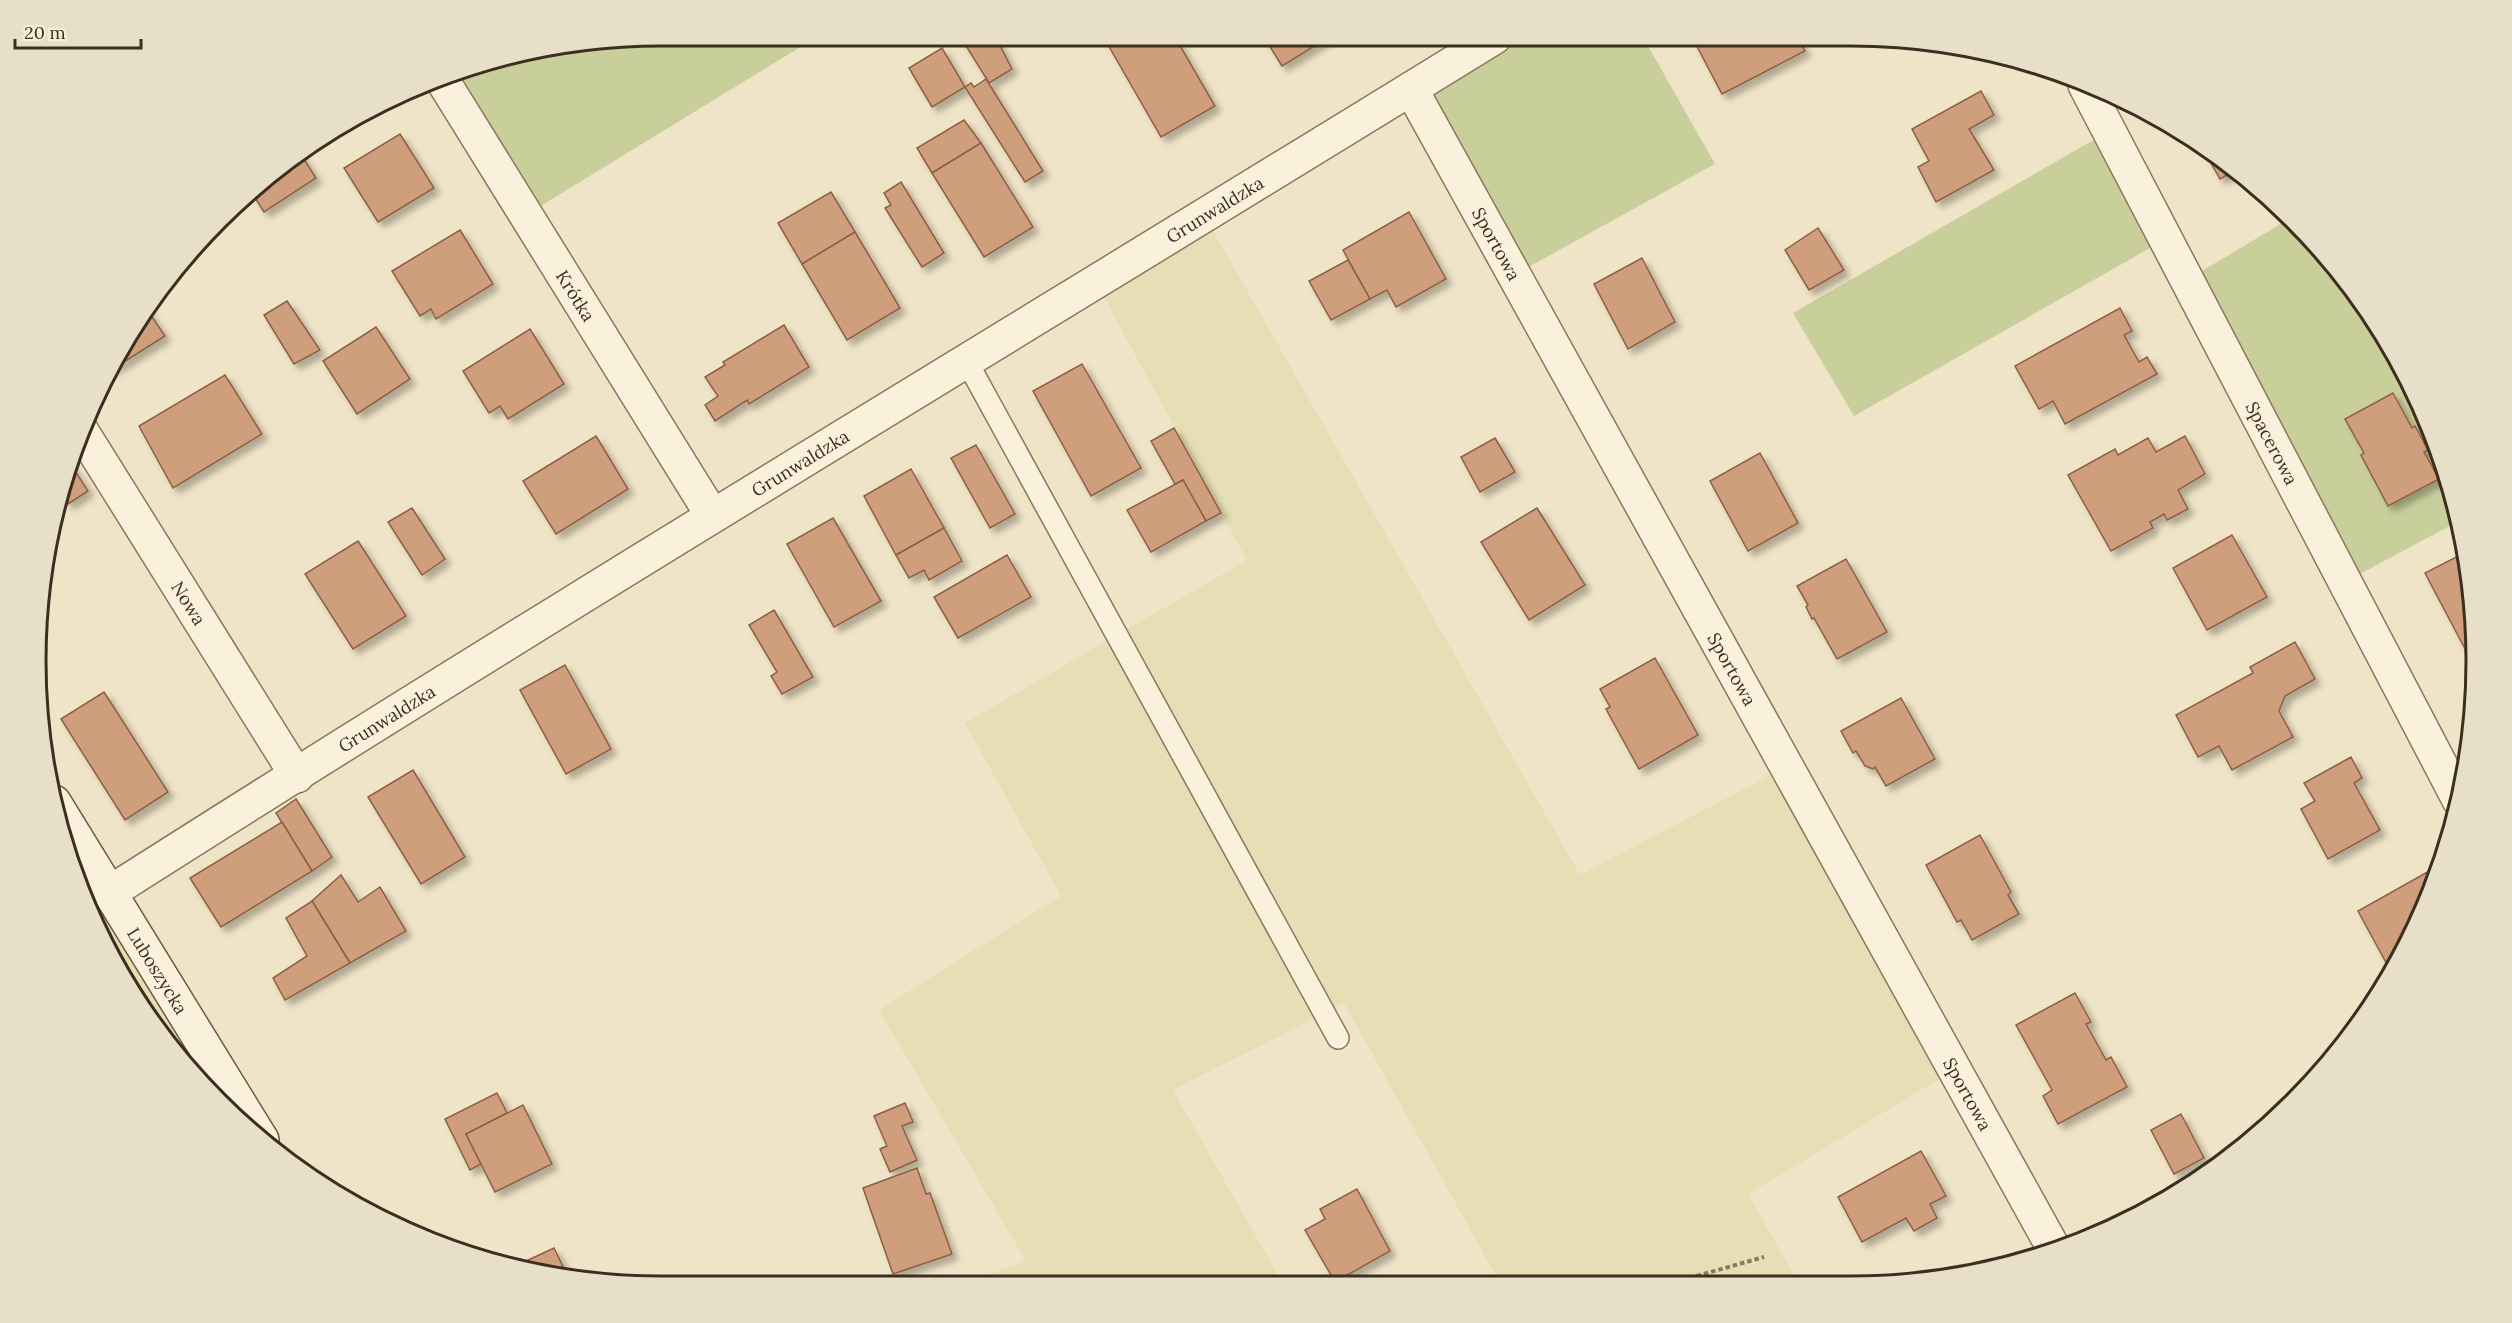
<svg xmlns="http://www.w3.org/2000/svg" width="2512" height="1323" font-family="Lora,serif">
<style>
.farmland{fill:#e6deb5}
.green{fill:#c9cf9b}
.building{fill:#cf9f7d;stroke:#8d5f41;stroke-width:1.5;filter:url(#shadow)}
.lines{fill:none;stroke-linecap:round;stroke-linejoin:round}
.lane-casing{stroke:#8d765c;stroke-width:24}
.street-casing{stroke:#8d765c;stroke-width:36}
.secondary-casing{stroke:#6f573f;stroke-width:36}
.path{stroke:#8d765c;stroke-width:4;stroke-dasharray:4.5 3;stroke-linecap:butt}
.lane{stroke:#faf1dc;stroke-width:21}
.street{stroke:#faf1dc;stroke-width:33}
.secondary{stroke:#faf1dc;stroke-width:33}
.labels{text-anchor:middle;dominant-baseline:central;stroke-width:6;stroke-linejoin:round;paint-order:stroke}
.street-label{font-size:18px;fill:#3d2e20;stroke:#f7eed8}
.rim{fill:none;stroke:#3d2e20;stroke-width:3}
</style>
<defs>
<filter id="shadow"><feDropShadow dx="5.5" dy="5.5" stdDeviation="3" flood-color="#0004"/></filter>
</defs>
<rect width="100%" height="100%" fill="#f0e4c8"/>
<!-- farmland -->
<g class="farmland">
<polygon points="1204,215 1580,875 1786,767 1954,1070 1748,1194 1798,1282 1500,1283 1344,1003 1173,1090 1283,1284 960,1285 1026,1261 879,1010 1061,896 965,723 1247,560 1096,283"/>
<polygon points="57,823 262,1140 191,1074 141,1009 84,901"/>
</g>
<!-- green -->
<g class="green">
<path d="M661,36h142l4,7 -281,172 -85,-137c69,-31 146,-35 220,-42z"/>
<polygon points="1495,37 1643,37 1715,164 1514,275 1411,89"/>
<polygon points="2109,131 2166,239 1854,416 1793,313"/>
<polygon points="2289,219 2321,249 2392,349 2443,461 2457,522 2345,582 2187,280"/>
</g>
<!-- building -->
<g class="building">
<polygon points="960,36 995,36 1012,69 989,83"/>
<polygon points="1103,36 1175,37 1215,106 1161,137"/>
<polygon points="1264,37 1329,37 1282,66"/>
<polygon points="1692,37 1797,37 1805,51 1722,94"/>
<polygon points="942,48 965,87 932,107 909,68"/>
<polygon points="986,79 1043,171 1025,182 965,87 971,83 974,87"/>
<polygon points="1981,91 1994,115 1969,129 1994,170 1936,202 1918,167 1929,161 1912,129"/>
<polygon points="964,120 981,143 932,173 917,148"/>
<polygon points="400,134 434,188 378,222 344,168"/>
<polygon points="981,143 1033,227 984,257 932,173"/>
<polygon points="2202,147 2232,165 2236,170 2220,179"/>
<polygon points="300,153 316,178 264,212 252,193 280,165"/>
<polygon points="901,182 944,253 922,267 885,208 891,205 884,193"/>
<polygon points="831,192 855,232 802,264 778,223"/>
<polygon points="1409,212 1446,279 1396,307 1387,290 1370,299 1343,250"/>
<polygon points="1818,228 1844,270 1809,290 1785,250"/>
<polygon points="460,230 493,284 436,319 431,309 420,316 392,271"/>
<polygon points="855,232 900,308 847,340 802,264"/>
<polygon points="1642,258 1675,322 1628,349 1594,284"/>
<polygon points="1348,260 1370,299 1331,320 1309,281"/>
<polygon points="287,301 320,350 294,364 264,315"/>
<polygon points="146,308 165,336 111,370 141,314"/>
<polygon points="2120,308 2132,331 2124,335 2139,362 2147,357 2157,374 2065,424 2053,401 2039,409 2015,366"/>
<polygon points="784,325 809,367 749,404 747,400 715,421 705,405 718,396 705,377 725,365 723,362"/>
<polygon points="376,327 410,379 357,414 323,361"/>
<polygon points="530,329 564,384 508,419 500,406 489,413 463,371"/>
<polygon points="1082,364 1141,468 1091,496 1033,391"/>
<polygon points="225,375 262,434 173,488 139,426"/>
<polygon points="2393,393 2412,428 2415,426 2428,450 2424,452 2439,479 2388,506 2361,455 2364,453 2345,419"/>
<polygon points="1174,428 1221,513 1206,521 1183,480 1175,484 1151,441"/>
<polygon points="596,436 628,489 556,534 523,481"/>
<polygon points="2185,436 2205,474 2178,490 2188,509 2167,520 2164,514 2150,522 2153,528 2111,551 2068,475 2115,449 2118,455 2148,438 2156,452"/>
<polygon points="1495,438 1515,472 1480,492 1461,457"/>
<polygon points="976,445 1015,514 990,528 951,458"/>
<polygon points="1760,453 1798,523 1748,551 1710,481"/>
<polygon points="70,463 88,491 68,504 60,492"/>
<polygon points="911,469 944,528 896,555 864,496"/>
<polygon points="1183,480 1206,521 1151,552 1127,510"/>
<polygon points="412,508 445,559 422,575 388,522"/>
<polygon points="1537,508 1585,585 1529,620 1481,542"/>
<polygon points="833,518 881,601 834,627 787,544"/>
<polygon points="944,528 962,561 929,580 924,570 909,578 896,555"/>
<polygon points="2232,535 2267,597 2207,630 2173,568"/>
<polygon points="358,541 406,616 353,649 305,574"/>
<polygon points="2464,553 2471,580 2473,664 2425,573"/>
<polygon points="1007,555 1031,597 958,638 934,597"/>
<polygon points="1846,559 1887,632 1837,659 1814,618 1812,619 1806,607 1808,605 1797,586"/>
<polygon points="774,610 813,677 782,694 771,676 777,672 749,625"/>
<polygon points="2295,642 2315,679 2285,696 2279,711 2293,737 2232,770 2219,746 2198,757 2176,715 2253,673 2250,667"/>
<polygon points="1655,658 1698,735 1639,769 1606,709 1610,707 1600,689"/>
<polygon points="565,665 611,749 566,774 520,690"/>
<polygon points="104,692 168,792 125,820 61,719"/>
<polygon points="1901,698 1935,759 1886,786 1875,767 1873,769 1865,766 1856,751 1853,753 1841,731"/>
<polygon points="2351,757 2362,778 2354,783 2380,830 2328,859 2301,809 2315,801 2304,783"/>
<polygon points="413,770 465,857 421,884 368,797"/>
<polygon points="296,799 332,857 312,871 276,813"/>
<polygon points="282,822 312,871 221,927 190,878"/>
<polygon points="1980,835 2011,892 2008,895 2019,914 1972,940 1961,920 1957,922 1926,865"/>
<polygon points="2431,870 2435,876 2411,938 2394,965 2389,968 2358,911"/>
<polygon points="341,875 358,902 380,887 406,931 350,963 312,901"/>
<polygon points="312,901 350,963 285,1000 273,978 307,956 286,918"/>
<polygon points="2075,993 2091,1022 2086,1024 2106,1060 2111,1057 2127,1087 2058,1124 2043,1096 2052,1090 2016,1025"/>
<polygon points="497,1093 507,1113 466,1134 481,1164 470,1170 445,1119"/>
<polygon points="905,1103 913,1122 902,1126 917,1160 890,1172 880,1149 887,1146 874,1116"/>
<polygon points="523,1105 552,1164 495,1192 466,1134"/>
<polygon points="2181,1114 2204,1158 2174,1174 2151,1130"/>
<polygon points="1921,1151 1946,1196 1930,1204 1937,1218 1914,1231 1906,1218 1862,1242 1838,1197"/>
<polygon points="917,1168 926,1194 930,1193 952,1254 893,1274 863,1188"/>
<polygon points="1357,1189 1390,1251 1335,1282 1305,1230 1325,1219 1320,1209"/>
<polygon points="554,1248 568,1277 511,1268"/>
</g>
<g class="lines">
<!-- lane casing -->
<g class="lane-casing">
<polyline id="lane" points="967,362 1338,1038"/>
</g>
<!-- street casing -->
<g class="street-casing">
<g id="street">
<path id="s1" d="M441,78l271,437"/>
<path id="s2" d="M2085,85l374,715"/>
<path id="s3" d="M1411,89l643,1160"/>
<path id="s4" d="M81,430l216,346"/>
<path id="s5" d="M109,893c458,-292 924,-571 1386,-856"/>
</g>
</g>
<!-- secondary casing -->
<g class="secondary-casing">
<g id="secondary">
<path id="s6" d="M54,802l208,338"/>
</g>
</g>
<!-- path -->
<polyline class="path" points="1675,1282 1764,1257"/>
<!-- lane -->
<use href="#lane" class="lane"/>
<!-- street -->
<use href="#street" class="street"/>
<!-- secondary -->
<use href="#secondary" class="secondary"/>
</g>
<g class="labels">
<!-- street labels -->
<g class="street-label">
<text stroke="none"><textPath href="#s5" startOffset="1300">Grunwaldzka</textPath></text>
<text stroke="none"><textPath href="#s3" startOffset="177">Sportowa</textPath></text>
<text stroke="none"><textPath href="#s1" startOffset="256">Krótka</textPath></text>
<text stroke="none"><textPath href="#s2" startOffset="404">Spacerowa</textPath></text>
<text stroke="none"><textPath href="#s5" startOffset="814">Grunwaldzka</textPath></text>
<text stroke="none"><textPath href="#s4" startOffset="204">Nowa</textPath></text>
<text stroke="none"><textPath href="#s3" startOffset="663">Sportowa</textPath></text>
<text stroke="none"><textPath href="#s5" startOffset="328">Grunwaldzka</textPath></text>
<text stroke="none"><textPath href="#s6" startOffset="198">Luboszycka</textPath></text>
<text stroke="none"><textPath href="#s3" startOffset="1149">Sportowa</textPath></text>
</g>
</g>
<!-- crop -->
<path d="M0 0H2512V1323H0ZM661 46H1851A615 615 0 0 1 2466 661V661A615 615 0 0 1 1851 1276H661A615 615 0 0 1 46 661V661A615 615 0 0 1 661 46Z" fill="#e8dfc9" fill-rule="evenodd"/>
<path class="rim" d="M661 46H1851A615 615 0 0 1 2466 661V661A615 615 0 0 1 1851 1276H661A615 615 0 0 1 46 661V661A615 615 0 0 1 661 46Z"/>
<!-- scale -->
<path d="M15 39v9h126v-9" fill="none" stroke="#3d2e20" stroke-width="3"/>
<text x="24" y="39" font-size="18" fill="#3d2e20" stroke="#f7eed8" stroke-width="4.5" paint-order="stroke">20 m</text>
</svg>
